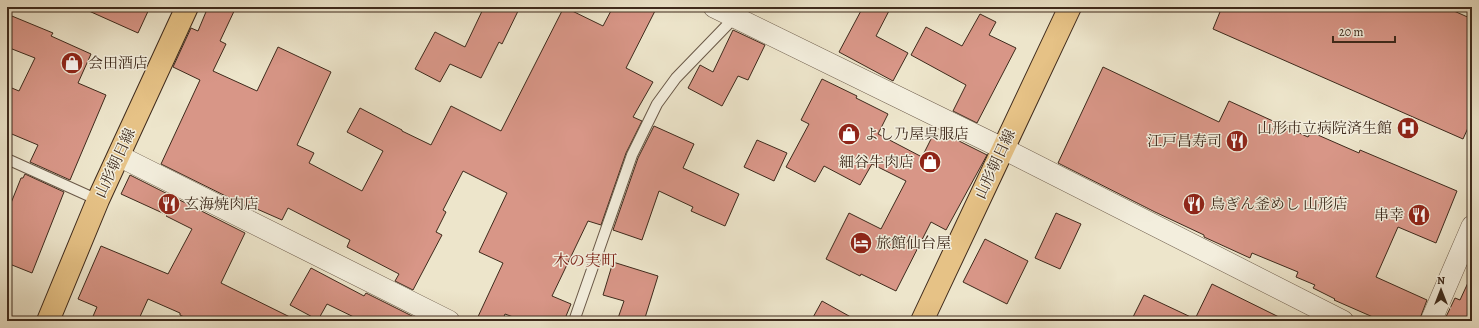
<svg xmlns="http://www.w3.org/2000/svg" width="1479" height="328" font-family="Alegreya,'Noto Serif JP',serif">
<style>
.building{fill:#d89687;stroke:#3e2a1c}
.lines{fill:none;stroke-linecap:round;stroke-linejoin:round}
.service-casing{stroke:#6a5948;stroke-width:12}
.minor-casing{stroke:#6a5948;stroke-width:22}
.primary-casing{stroke:#3e2a1c;stroke-width:24}
.service{stroke:#f3eedd;stroke-width:10}
.minor{stroke:#f3eedd;stroke-width:21}
.primary{stroke:#e6c286;stroke-width:22}
.labels{text-anchor:middle;dominant-baseline:central;stroke-width:3;stroke-linejoin:round;paint-order:stroke}
.poi-label{font-size:15px;fill:#3e2a1c;stroke:#f3eedd;text-anchor:start}
.street-label{font-size:15px;fill:#3e2a1c;stroke:#f3eedd}
.neighbourhood-label{font-size:16px;fill:#7a1f14;stroke:#f3eedd}
</style>
<rect width="100%" height="100%" fill="#ede5cb"/>
<filter id="stains"><feTurbulence type="fractalNoise" baseFrequency=".005" numOctaves="4"/><feColorMatrix values="0 0 0 0 .2 0 0 0 0 .09 0 0 0 0 .02 0 0 0 .5 -.17"/></filter>
<radialGradient id="worn" r=".72"><stop offset=".6" stop-color="#630" stop-opacity="0"/><stop offset="1" stop-color="#630" stop-opacity=".3"/></radialGradient>
<!-- building -->
<g class="building">
<polygon points="80,7 150,7 138,33"/>
<polygon points="208,7 236,7 220,41 226,44 213,71 257,91 278,47 331,72 297,145 314,153 309,163 362,191 383,151 347,132 360,108 402,130 402,131 431,145 451,106 501,131 564,7 603,26 613,7 657,7 626,68 653,82 633,117 642,121 626,153 601,225 588,221 552,296 571,304 564,321 524,321 505,314 502,321 476,321 503,263 479,252 507,193 463,171 443,210 446,212 436,232 442,235 413,290 395,281 399,274 347,247 350,240 288,208 282,220 257,209 256,211 161,164 200,80 173,67 191,28 198,31"/>
<polygon points="484,7 520,7 502,44 499,42 481,78 450,64 440,82 415,69 435,32 465,47"/>
<polygon points="863,7 891,7 876,36 908,53 893,81 839,52"/>
<polygon points="1222,7 1445,7 1472,19 1472,119 1463,139 1213,29"/>
<polygon points="7,14 53,33 51,36 91,54 78,83 106,95 70,180 30,162 38,145 7,132 7,86 19,91 35,58 7,47"/>
<polygon points="980,14 996,22 989,35 1016,48 977,123 953,111 966,85 911,55 926,27 962,46"/>
<polygon points="733,30 765,45 748,80 738,76 722,106 688,88 700,65 713,72"/>
<polygon points="1103,67 1219,122 1229,101 1308,137 1311,132 1359,153 1360,150 1457,191 1436,243 1398,227 1376,277 1427,300 1419,321 1382,321 1334,300 1335,299 1313,288 1315,285 1296,277 1298,272 1252,253 1250,258 1204,237 1204,235 1155,212 1058,163"/>
<polygon points="822,79 857,96 856,98 888,114 878,134 922,157 934,133 943,138 945,134 987,155 946,230 931,222 896,291 861,274 860,276 826,259 849,213 881,229 906,181 872,164 860,185 824,166 815,182 786,167 809,124 801,120"/>
<polygon points="654,126 694,144 683,168 739,194 725,226 691,211 693,207 659,191 642,240 613,230 638,158"/>
<polygon points="757,140 787,153 774,181 744,167"/>
<polygon points="25,174 64,192 32,273 7,263 7,213 21,178 23,178"/>
<polygon points="130,175 245,233 221,283 298,321 192,321 180,315 180,313 148,299 138,321 91,321 97,307 78,299 101,246 168,274 192,229 166,216 167,215 121,194"/>
<polygon points="1056,213 1081,224 1060,269 1035,258"/>
<polygon points="985,239 1028,261 1007,304 963,282"/>
<polygon points="613,262 658,276 644,321 617,321 624,301 603,295"/>
<polygon points="311,268 364,296 366,293 422,321 362,321 327,304 318,320 290,305"/>
<polygon points="1472,274 1472,321 1444,321 1455,298 1460,300"/>
<polygon points="1212,284 1287,321 1131,321 1144,295 1195,319"/>
<polygon points="822,301 858,321 811,321"/>
</g>
<g class="lines">
<!-- service casing -->
<g class="service-casing">
<g id="service">
<polyline points="7,159 98,200"/>
<polyline points="574,321 632,155 657,104 676,78 734,18"/>
</g>
</g>
<!-- minor casing -->
<g class="minor-casing">
<g id="minor">
<polyline points="714,7 1002,148 1343,321"/>
<polyline points="119,156 449,321"/>
<polyline points="1431,321 1472,226"/>
</g>
</g>
<!-- primary casing -->
<g class="primary-casing">
<g id="primary">
<polyline points="48,321 98,200 187,7"/>
<polyline points="922,321 1070,7"/>
</g>
</g>
<!-- service -->
<use href="#service" class="service"/>
<!-- minor -->
<use href="#minor" class="minor"/>
<!-- primary -->
<use href="#primary" class="primary"/>
</g>
<!-- icons -->
<defs>
<g id="shop-disc" transform="scale(1.15)"><circle r="9.5" fill="#8f2418" stroke="#f3eedd"/><path d="M-5-2.5h2.3a2.7 3.5 0 0 1 5.4 0H5L5.5 6h-11ZM-1.5-2.5h3a1.5 2.3 0 0 0-3 0Z" fill="#fff"/></g>
<g id="hospital-disc" transform="scale(1.15)"><circle r="9.5" fill="#8f2418" stroke="#f3eedd"/><path d="M-5-5h3v3.5h4V-5h3V5h-3V1.5h-4V5h-3Z" fill="#fff"/></g>
<g id="restaurant-disc" transform="scale(1.15)"><circle r="9.5" fill="#8f2418" stroke="#f3eedd"/><path d="M-5-6h1v4h1v-4h1v4h1v-4h1v5L-1.5 .5V6h-2V.5L-5-1ZM5-6V6H3V1.5H1.5Q1.5-4 5-6Z" fill="#fff"/></g>
<g id="hotel-disc" transform="scale(1.15)"><circle r="9.5" fill="#8f2418" stroke="#f3eedd"/><path d="M-6-4.5h1.5V1H6V5H4.5V3h-9V5H-6ZM-4 0a1.8 1.8 0 1 1 3.6 0ZM.5 0V-2.5h3Q6-2.5 6 0Z" fill="#fff"/></g>
</defs>
<g fill-rule="evenodd">
<use href="#shop-disc" x="72" y="63"/>
<use href="#hospital-disc" x="1408" y="128"/>
<use href="#shop-disc" x="849" y="134"/>
<use href="#restaurant-disc" x="1237" y="141"/>
<use href="#shop-disc" x="930" y="162"/>
<use href="#restaurant-disc" x="169" y="204"/>
<use href="#restaurant-disc" x="1194" y="204"/>
<use href="#restaurant-disc" x="1419" y="215"/>
<use href="#hotel-disc" x="861" y="243"/>
</g>
<g class="labels">
<!-- poi labels -->
<g class="poi-label">
<text x="88" y="63">会田酒店</text>
<text x="1392" y="128" text-anchor="end">山形市立病院済生館</text>
<text x="864" y="134">よし乃屋呉服店</text>
<text x="1222" y="141" text-anchor="end">江戸昌寿司</text>
<text x="914" y="162" text-anchor="end">細谷牛肉店</text>
<text x="184" y="204">玄海焼肉店</text>
<text x="1210" y="204">鳥ぎん釜めし 山形店</text>
<text x="1404" y="215" text-anchor="end">串幸</text>
<text x="876" y="243">旅館仙台屋</text>
</g>
<!-- street labels -->
<g class="street-label">
<text transform="translate(115 163) rotate(-65)">山形朝日線</text>
<text transform="translate(995 164) rotate(-65)">山形朝日線</text>
</g>
<!-- neighbourhood labels -->
<g class="neighbourhood-label">
<text x="585" y="261">木の実町</text>
</g>
</g>
<!-- margin -->
<rect width="1479" height="328" fill="none" stroke="#ede5cb" stroke-width="24"/>
<rect x="8" y="8" width="1463" height="312" fill="none" stroke="#3e2a1c" stroke-width="2"/>
<rect x="12" y="12" width="1455" height="304" fill="none" stroke="#3e2a1c"/>
<!-- north arrow -->
<g transform="translate(1441 290)" stroke="#f3eedd" stroke-width="3" paint-order="stroke">
<path d="M0-3L7 15L0 10L-7 15Z" fill="#3e2a1c"/>
<text y="-6" font-size="11" font-weight="bold" text-anchor="middle" fill="#3e2a1c">N</text>
</g>
<!-- scale -->
<path d="M1333 36v6h62v-6" fill="none" stroke="#3e2a1c" stroke-width="2"/>
<text x="1339" y="36" font-size="12" fill="#3e2a1c" stroke="#f3eedd" stroke-width="3" paint-order="stroke">20 m</text>
<rect width="100%" height="100%" filter="url(#stains)"/>
<rect width="100%" height="100%" fill="url(#worn)"/>
</svg>
